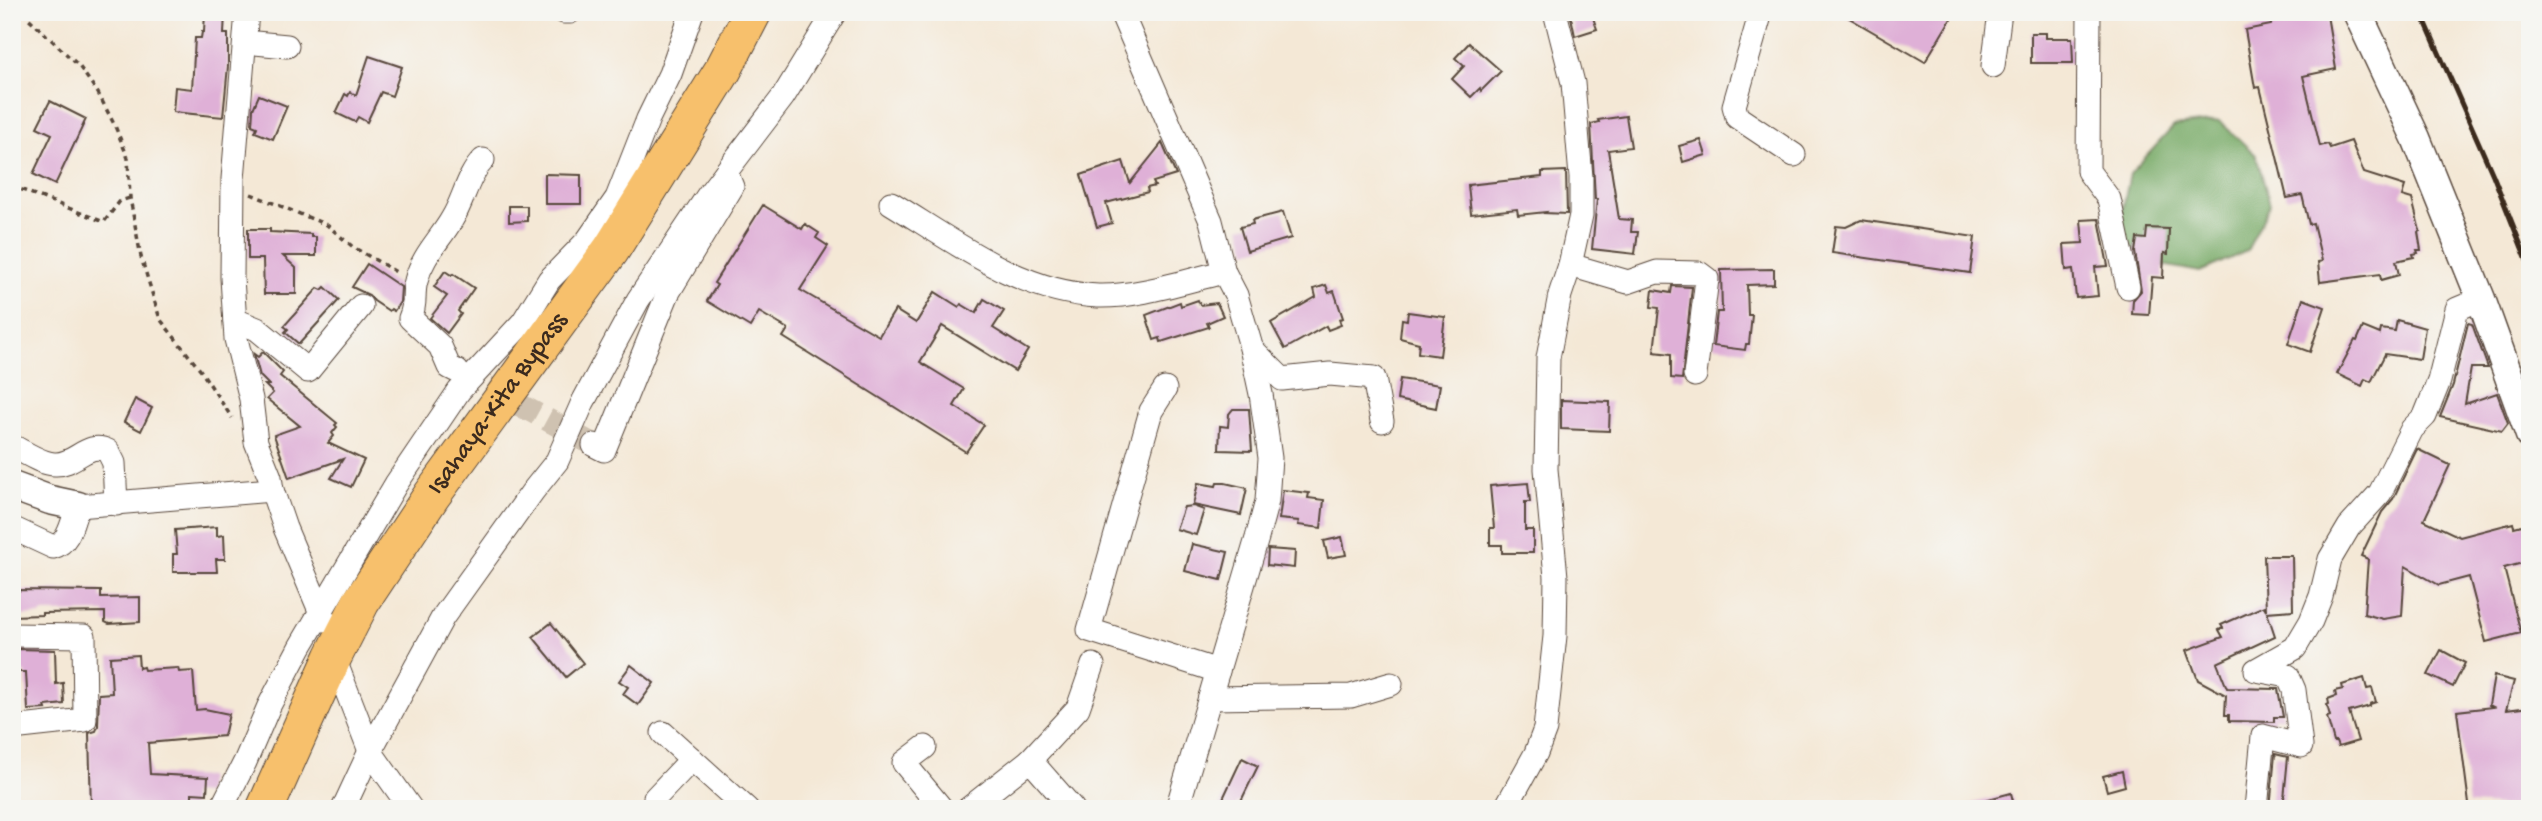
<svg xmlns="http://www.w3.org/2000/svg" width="2542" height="821" font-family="'Gochi Hand',sans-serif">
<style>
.forest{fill:#75a864;stroke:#586941;stroke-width:2}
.building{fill:#dfb0d7}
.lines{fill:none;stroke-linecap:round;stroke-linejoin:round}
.minor-tunnel{stroke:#cfc2b1;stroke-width:23;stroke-dasharray:23 11;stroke-linecap:butt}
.minor-casing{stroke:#57463a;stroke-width:25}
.tertiary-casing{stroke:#57463a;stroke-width:31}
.trunk-casing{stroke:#57463a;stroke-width:39}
.path{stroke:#57463a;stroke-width:3.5;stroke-dasharray:5 5;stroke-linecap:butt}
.minor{stroke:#fff;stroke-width:23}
.tertiary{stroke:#fff;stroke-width:28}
.trunk{stroke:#f7c06c;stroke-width:37}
.rail{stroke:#3b2a1e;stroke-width:5}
.labels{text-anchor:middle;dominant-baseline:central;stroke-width:5;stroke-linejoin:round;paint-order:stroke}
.street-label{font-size:26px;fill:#3b2a1e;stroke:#f6f6f2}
</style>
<rect width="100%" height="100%" fill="#f6f6f2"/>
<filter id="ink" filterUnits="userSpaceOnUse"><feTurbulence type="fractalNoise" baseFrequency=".0143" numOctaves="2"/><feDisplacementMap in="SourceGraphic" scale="14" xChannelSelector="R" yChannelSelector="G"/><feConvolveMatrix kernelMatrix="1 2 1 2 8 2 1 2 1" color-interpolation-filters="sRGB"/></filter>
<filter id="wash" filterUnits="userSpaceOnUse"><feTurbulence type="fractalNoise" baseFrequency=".00686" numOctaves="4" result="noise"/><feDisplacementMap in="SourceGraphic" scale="28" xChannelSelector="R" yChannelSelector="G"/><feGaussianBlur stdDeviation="1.57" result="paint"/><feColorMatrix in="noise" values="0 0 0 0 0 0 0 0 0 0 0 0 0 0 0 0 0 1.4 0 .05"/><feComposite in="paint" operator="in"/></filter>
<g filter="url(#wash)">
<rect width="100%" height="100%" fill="#f4e8d6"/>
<!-- forest -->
<polygon class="forest" points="2219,121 2256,155 2270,204 2247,251 2200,272 2146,262 2118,232 2130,174 2174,126"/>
<g id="blocks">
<!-- building -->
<g class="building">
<polygon points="205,12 225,12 224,34 228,34 228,66 223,117 173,112 175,87 192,89 195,38 201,38 202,32 204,32"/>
<polygon points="1570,12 1589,12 1590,15 1592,15 1597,29 1575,36"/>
<polygon points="1839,12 1955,12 1925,62"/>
<polygon points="2273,12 2322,12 2322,16 2327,15 2336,69 2303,76 2320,146 2328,144 2330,148 2351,141 2364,173 2405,186 2402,196 2412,199 2420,231 2418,232 2421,250 2417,250 2418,253 2413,254 2414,257 2396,261 2399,275 2381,280 2380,274 2320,282 2318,262 2322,261 2313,223 2309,224 2302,195 2287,198 2260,87 2255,88 2245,30 2271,25"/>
<polygon points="2031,33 2046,33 2046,38 2072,38 2073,63 2031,63"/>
<polygon points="1469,43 1501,71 1481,91 1480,88 1471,97 1452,79 1464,66 1455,58"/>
<polygon points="369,56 402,67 392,96 381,92 367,122 358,117 355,122 336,113 345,94 348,96 350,92 356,95"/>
<polygon points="259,95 287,106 273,139 255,132 257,127 252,125 253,109"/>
<polygon points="50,101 86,119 55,185 33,174 52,134 37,127"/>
<polygon points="1626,116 1631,147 1608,150 1619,219 1632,220 1631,232 1638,232 1635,254 1592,249 1597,199 1595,199 1591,124 1599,122 1598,120"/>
<polygon points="1701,140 1706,155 1683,162 1679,146"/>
<polygon points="1162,143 1176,175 1153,182 1155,186 1147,188 1148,192 1106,203 1112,223 1097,227 1081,175 1123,161 1130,183"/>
<polygon points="1566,171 1567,214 1545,213 1546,212 1518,215 1517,209 1471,214 1468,185 1542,177 1542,172"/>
<polygon points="545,174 581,175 581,204 545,204"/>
<polygon points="763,205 802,229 805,224 819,233 816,238 828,246 800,290 879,336 895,310 916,323 935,292 959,307 961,304 976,313 984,299 1004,311 993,328 1028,350 1015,371 942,326 920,362 964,389 954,406 984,425 966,452 783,337 788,329 759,312 750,327 707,301 717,285 714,283"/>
<polygon points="509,206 527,206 527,221 509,222"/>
<polygon points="1283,212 1291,238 1247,251 1240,227 1253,224 1252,220"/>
<polygon points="2099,219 2108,266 2095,267 2098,296 2076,298 2073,269 2066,270 2064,244 2083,243 2081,220"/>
<polygon points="1861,220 1975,237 1970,273 1832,253 1836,226 1846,227"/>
<polygon points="2147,228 2169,229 2168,254 2164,253 2163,278 2152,277 2149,315 2132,314 2133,300 2141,291 2135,252 2137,238 2146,239"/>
<polygon points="248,229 270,229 270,232 311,234 311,237 316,237 316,256 283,256 296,268 296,294 264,294 263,259 248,259"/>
<polygon points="367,264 401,287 400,302 394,311 391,309 389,311 374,301 369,295 352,287"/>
<polygon points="1774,269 1774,284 1747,285 1748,315 1752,315 1749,344 1746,344 1745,350 1713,346 1717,312 1722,312 1721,270"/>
<polygon points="445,271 451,275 453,274 474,288 458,311 461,314 447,333 430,318 447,296 434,287"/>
<polygon points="1326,285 1329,293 1334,291 1343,318 1339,319 1341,325 1328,330 1326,326 1285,349 1271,323 1316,297 1314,289"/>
<polygon points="1672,286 1692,287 1682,379 1671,378 1671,354 1654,352 1659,308 1651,307 1653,290 1671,293"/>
<polygon points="325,287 339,300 299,344 285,332 288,329 284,326 318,288 322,290"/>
<polygon points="2303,299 2325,307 2310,352 2288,344"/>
<polygon points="1198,300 1200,305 1217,303 1223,316 1207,323 1209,327 1161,342 1160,338 1154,340 1146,315 1180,302 1181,306"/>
<polygon points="1408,312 1445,317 1440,356 1418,353 1419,343 1400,338 1402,319 1407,320"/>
<polygon points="2397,320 2425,328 2420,359 2385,354 2371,382 2365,379 2362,386 2337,374 2355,340 2357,341 2363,327 2380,334 2381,329 2395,331"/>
<polygon points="2468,323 2472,324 2488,368 2471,368 2465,404 2497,393 2508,423 2502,431 2440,417 2453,385"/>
<polygon points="263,352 283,372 280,376 337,423 335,425 337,427 332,433 334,436 328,443 364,460 351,487 331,478 343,459 289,478 274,435 300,426 267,399 273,393 265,385 269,385 260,376 254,354 258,357"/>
<polygon points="1400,379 1440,385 1436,408 1397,400"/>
<polygon points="135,399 152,408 141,431 124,422"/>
<polygon points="1561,400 1610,402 1609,431 1561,429"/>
<polygon points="1233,409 1249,409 1252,451 1219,450 1220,426 1228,427 1229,414"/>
<polygon points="2417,449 2450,465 2424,520 2460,537 2513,523 2514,527 2530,523 2530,561 2504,568 2521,633 2486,642 2469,577 2439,585 2405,566 2402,616 2383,619 2364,614 2368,559 2361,556 2382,512 2393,499"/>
<polygon points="1198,483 1216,486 1217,483 1225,483 1247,488 1241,515 1193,505"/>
<polygon points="1528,483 1530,502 1525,502 1525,530 1533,530 1533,553 1502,553 1502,545 1490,545 1490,528 1494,528 1490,486"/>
<polygon points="1283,490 1309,493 1308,498 1324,500 1321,528 1298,525 1299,521 1279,519"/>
<polygon points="1193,506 1204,510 1196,535 1176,529 1184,507"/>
<polygon points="217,527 217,536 224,535 225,559 216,559 217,572 173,572 173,554 177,554 175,530"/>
<polygon points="1342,537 1346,555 1328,558 1324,541"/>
<polygon points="1192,544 1228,552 1221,580 1185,571"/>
<polygon points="1268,549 1295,551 1294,568 1267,565"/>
<polygon points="2264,556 2292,556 2293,610 2267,612 2275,636 2217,663 2227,688 2278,689 2283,717 2274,717 2274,722 2229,721 2229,715 2225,715 2226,695 2198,680 2187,650 2223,637 2219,630 2223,628 2221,625 2264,606 2266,610"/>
<polygon points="12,590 101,591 101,598 140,597 140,622 109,624 105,622 105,612 42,613 42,615 12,616"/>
<polygon points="551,623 583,663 566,677 533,637"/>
<polygon points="17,649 55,650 56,684 63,683 64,704 45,706 46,709 28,710 26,672 17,672"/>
<polygon points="2441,650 2465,663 2453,687 2428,675"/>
<polygon points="138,655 139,668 143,667 144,670 178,668 179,672 193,671 196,710 205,709 229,714 224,736 148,743 150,774 208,777 207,794 192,793 192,809 91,809 89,733 96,731 98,726 99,694 112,693 110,657"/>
<polygon points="631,665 654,683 638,705 623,694 628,687 619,681"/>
<polygon points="2494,676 2514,681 2506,710 2530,707 2530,808 2469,804 2457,711 2493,707 2489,705"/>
<polygon points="2364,678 2367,689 2372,688 2376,702 2370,704 2370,706 2349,712 2358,741 2338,747 2336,742 2334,742 2327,717 2330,716 2327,705 2329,704 2328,699 2336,696 2335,691 2343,689 2342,685"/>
<polygon points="2275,754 2288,757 2283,809 2270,809"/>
<polygon points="1242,758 1258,766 1240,803 1237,802 1234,809 1218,809"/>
<polygon points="2122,771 2125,786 2107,791 2103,776"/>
<polygon points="2011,793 2015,809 1970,809 1970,804"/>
</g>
</g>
</g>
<g filter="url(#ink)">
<use href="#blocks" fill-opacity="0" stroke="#57463a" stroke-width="2"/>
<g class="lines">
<!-- minor-tunnel -->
<polyline class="minor-tunnel" points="457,371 594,445"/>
<!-- minor casing -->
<g class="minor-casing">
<g id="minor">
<polyline points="247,12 233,179 232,278 236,339 251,399 256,442 270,477 272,490 285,528 324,620"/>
<polyline points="564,12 570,12"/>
<polyline points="1121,12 1211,221 1224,272 1236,295 1250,343 1261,394 1270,458 1267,501 1257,538 1177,809"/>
<polyline points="1761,12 1734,106 1737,117 1794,155"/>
<polyline points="2089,12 2088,171 2109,199 2128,287"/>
<polyline points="245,42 287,46"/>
<polyline points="1993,66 2000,12"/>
<path d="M891,203c64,39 130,90 207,93 41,1 86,-15 126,-24"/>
<polyline points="1570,265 1628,282 1657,272 1699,273 1707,279 1695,375"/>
<polyline points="235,320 257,329 308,371 361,306"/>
<polyline points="1251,348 1282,379 1330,374 1374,378 1382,421"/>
<path d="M457,371l-8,-4 -9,-21 -30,-28c7,-15 2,-23 6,-37 6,-25 24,-41 36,-62 12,-19 15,-43 31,-59"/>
<polyline points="1165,389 1151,411 1089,630 1218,671"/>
<polyline points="594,445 604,450 668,293 732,187 726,172"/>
<path d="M12,446c13,6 29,18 43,18 21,1 32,-24 53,-13l6,12 2,41"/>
<path d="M12,528l41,19c17,-4 19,-26 25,-41l194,-16"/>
<polyline points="12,635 84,636 85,720 12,728"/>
<polyline points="332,653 370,751 411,809"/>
<polyline points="1210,698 1351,696 1391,684"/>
<polyline points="663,733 747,809"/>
<polyline points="925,747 904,763 942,809"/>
<polyline points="1030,760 1078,708 1093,665"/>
<polyline points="655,798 692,759"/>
<polyline points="221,809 245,762 269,706 300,647 396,484 459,391 523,322 549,280 587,241 617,198 648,119 670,74 692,12"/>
<polyline points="343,809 370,751 443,617 533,491 557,461 583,402 638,300 709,194 783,97 835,12"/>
<polyline points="968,809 1030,760 1073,809"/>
<polyline points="1505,809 1536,753 1545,729 1555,636 1556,577 1546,469 1548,358 1560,295 1570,265 1581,215 1581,177 1573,83 1555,12"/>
<polyline points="2256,809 2263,736 2301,746 2294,690 2288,676 2256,670 2295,648 2311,621 2321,596 2330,559 2349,527 2380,493 2412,429 2425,416 2439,381 2457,309 2481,299"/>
</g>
</g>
<!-- tertiary casing -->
<g class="tertiary-casing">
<g id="tertiary">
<polyline points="2357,12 2416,138 2481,299 2530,435"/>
<polyline points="12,486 50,500 78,506"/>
</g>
</g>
<!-- trunk casing -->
<g class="trunk-casing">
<g id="trunk">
<path id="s1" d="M265,809l68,-152 28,-55 71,-107 179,-245 112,-180 30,-58"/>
</g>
</g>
<!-- path -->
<g class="path">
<polyline points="22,12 79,66 98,93 115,126 128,158 130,198 141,257 160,319 201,371 232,418"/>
<polyline points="12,186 104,222 120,201 130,198"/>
<polyline points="251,194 327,225 353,247 398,273"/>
</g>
<!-- minor -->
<use href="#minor" class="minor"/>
<!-- tertiary -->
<use href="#tertiary" class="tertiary"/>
<!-- trunk -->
<use href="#trunk" class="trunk"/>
<!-- rail -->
<polyline class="rail" points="2421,12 2493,175 2530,268"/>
</g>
</g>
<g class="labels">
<!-- street labels -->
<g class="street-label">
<text stroke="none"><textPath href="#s1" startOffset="469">Isahaya-Kita Bypass</textPath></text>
</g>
</g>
<!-- margin -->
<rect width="2542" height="821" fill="none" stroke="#f6f6f2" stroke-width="42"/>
</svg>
